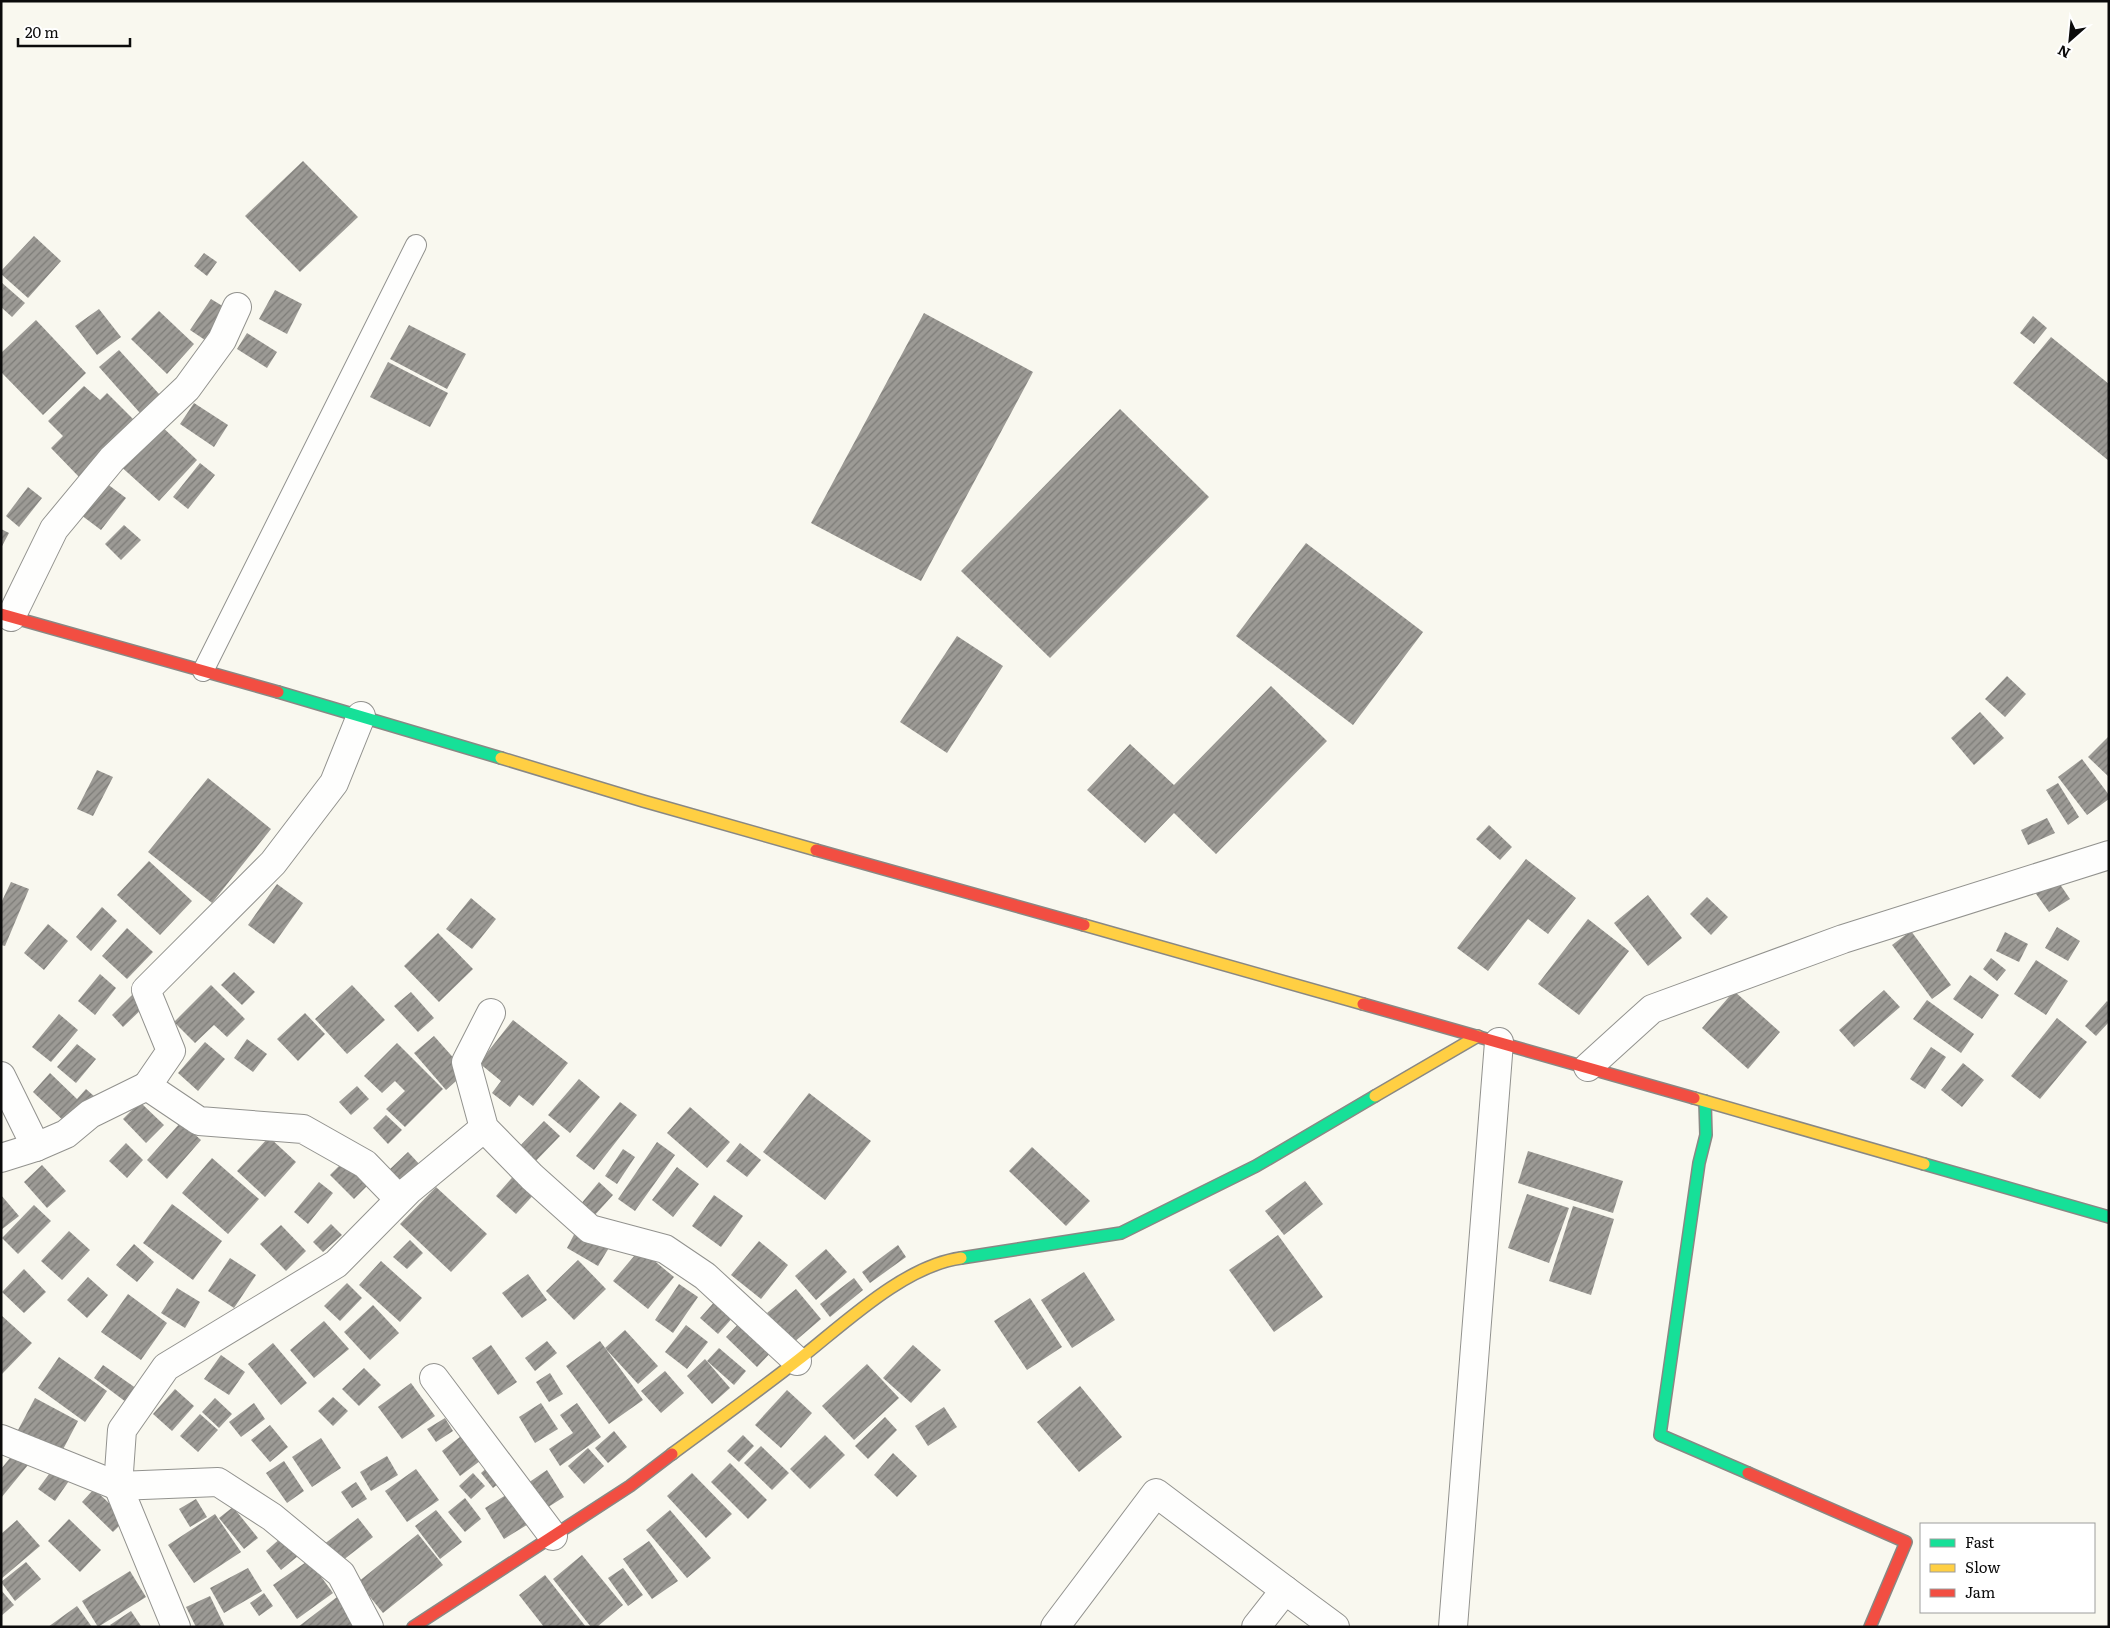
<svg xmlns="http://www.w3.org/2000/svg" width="2110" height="1628" font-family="Literata,serif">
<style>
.building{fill:url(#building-hatch)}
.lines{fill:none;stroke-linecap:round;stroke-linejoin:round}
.lane-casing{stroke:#92928e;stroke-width:22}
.street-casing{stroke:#92928e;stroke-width:30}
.fast-casing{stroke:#898884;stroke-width:14}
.slow-casing{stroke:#898884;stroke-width:14}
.jam-casing{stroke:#898884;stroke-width:14}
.lane{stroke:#fefefd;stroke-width:20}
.street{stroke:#fefefd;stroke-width:28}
.fast{stroke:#16e098;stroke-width:11}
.slow{stroke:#ffcf43;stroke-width:11}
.jam{stroke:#f24e42;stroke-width:11}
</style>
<defs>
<pattern id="building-hatch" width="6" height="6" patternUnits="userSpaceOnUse" patternTransform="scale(1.25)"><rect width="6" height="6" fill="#9c9a95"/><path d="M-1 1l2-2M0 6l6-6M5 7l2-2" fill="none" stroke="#7d7c78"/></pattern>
</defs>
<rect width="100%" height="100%" fill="#f9f8ef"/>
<!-- building -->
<g class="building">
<polygon points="303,161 358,217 300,272 245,216"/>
<polygon points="34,236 61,261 28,298 1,274 1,271"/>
<polygon points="204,253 217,262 207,276 194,266"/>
<polygon points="1,282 25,303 12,317 1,307"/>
<polygon points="275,290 302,304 287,334 259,319"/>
<polygon points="211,299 229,310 208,342 190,330"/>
<polygon points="99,309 121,337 97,355 75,326"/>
<polygon points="159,311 194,344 167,374 131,339"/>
<polygon points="924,313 1033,372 921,581 811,523"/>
<polygon points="2033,316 2047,328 2034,344 2020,333"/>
<polygon points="36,320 86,373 43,415 1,372 1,353"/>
<polygon points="409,325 466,354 447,389 390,359"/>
<polygon points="247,333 277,352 267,368 237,349"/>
<polygon points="2051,337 2109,384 2109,461 2013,383"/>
<polygon points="119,350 160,395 140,413 99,367"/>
<polygon points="388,362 448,393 430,427 370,397"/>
<polygon points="84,386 100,400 107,393 136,422 80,478 51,448 63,436 48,421"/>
<polygon points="194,403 228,425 214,447 180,424"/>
<polygon points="1120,409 1209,497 1050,658 961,571"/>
<polygon points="156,421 197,460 159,501 117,463"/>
<polygon points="200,463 215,475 188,509 173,497"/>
<polygon points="106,483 126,498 101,530 81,515"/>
<polygon points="28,487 42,498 19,527 6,516"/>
<polygon points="124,525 141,540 121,560 105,544"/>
<polygon points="1,529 9,533 1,548"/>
<polygon points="1306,543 1423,632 1353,725 1236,636"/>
<polygon points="957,636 1003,666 947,753 900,722"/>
<polygon points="2007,676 2026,694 2005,717 1985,699"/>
<polygon points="1271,686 1327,741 1216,854 1174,813 1145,843 1087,790 1130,744 1174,785"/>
<polygon points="1980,712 2004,738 1974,765 1951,738"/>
<polygon points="2109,736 2109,777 2088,757"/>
<polygon points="2082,759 2109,795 2109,799 2087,815 2058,777"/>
<polygon points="97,770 113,777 93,816 77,809"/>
<polygon points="208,778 271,829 212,903 148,852"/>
<polygon points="2058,783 2079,817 2068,825 2046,790"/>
<polygon points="2047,818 2055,833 2028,845 2021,830"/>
<polygon points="1489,825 1512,847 1500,860 1476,839"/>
<polygon points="1526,859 1576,898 1548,934 1528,919 1488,971 1457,948"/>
<polygon points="149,861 192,901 160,935 117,895"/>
<polygon points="2055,877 2070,899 2049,912 2034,891"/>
<polygon points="11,882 29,889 5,946 1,945 1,903"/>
<polygon points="277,884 303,903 274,944 248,925"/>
<polygon points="1648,895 1682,938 1648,966 1614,923"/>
<polygon points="1707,897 1728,917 1711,935 1690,914"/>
<polygon points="471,898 496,919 472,949 446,929"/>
<polygon points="102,907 117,921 91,951 76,937"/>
<polygon points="1588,919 1629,951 1579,1015 1538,984"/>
<polygon points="48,924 68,941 44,970 24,953"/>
<polygon points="2057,927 2080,941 2068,961 2045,948"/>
<polygon points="127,928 153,952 127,979 102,956"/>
<polygon points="1911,931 1951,985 1932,999 1892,945"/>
<polygon points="2005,932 2028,944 2019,962 1996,951"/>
<polygon points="438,933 473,969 439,1002 404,966"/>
<polygon points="1991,958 2006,970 1997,981 1983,969"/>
<polygon points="2036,960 2068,981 2046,1015 2014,994"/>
<polygon points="234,972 255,992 242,1005 221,985"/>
<polygon points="100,974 116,988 95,1015 78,1001"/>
<polygon points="1970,975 1999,995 1982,1019 1953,999"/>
<polygon points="211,985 245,1019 227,1037 214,1025 195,1043 174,1022"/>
<polygon points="352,985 385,1020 347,1054 315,1019"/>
<polygon points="1884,990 1900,1007 1854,1047 1839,1030"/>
<polygon points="1734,991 1780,1032 1748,1069 1702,1028"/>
<polygon points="411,992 434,1018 418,1032 394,1006"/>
<polygon points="134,993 146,1005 123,1027 112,1015"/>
<polygon points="1927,1000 1974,1034 1961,1053 1913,1019"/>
<polygon points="2107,1001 2109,1003 2109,1022 2096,1036 2085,1026"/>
<polygon points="305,1013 325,1034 298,1061 277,1039"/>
<polygon points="59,1014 78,1030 51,1062 32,1047"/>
<polygon points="2057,1018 2087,1042 2040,1099 2011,1076"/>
<polygon points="513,1020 568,1063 533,1106 519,1095 510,1107 492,1093 501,1081 479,1063"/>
<polygon points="434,1036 466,1072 446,1090 414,1053"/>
<polygon points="247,1039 267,1054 253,1072 234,1058"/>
<polygon points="205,1042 225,1059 198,1091 178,1073"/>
<polygon points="397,1043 443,1089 405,1127 386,1109 405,1091 395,1081 382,1093 364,1076"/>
<polygon points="77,1044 96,1059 76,1083 57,1067"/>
<polygon points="1931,1047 1946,1057 1925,1089 1910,1079"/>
<polygon points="1963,1063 1984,1080 1962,1107 1941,1090"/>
<polygon points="50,1073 77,1099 86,1089 95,1097 68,1125 33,1092"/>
<polygon points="579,1079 600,1097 570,1133 548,1115"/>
<polygon points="357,1086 369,1099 351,1115 339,1102"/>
<polygon points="809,1093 871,1141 825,1200 763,1152"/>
<polygon points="140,1102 164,1125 146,1143 123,1119"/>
<polygon points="620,1102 637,1115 594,1170 576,1156"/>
<polygon points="690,1107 730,1142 707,1168 667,1133"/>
<polygon points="386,1115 402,1130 388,1144 373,1128"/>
<polygon points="544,1121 560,1136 529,1168 513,1153"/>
<polygon points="181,1122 201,1140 167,1179 147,1160"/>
<polygon points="269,1137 296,1162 265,1197 237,1171"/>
<polygon points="657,1142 675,1155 635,1211 618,1199"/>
<polygon points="126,1143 143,1160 127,1178 109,1161"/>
<polygon points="740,1143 761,1160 747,1177 726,1161"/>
<polygon points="1032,1147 1090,1201 1066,1226 1009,1171"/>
<polygon points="623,1149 635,1157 617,1184 605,1176"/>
<polygon points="1528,1151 1623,1181 1613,1213 1518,1183"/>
<polygon points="408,1152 422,1167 403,1184 389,1170"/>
<polygon points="349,1156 374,1179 354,1199 330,1175"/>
<polygon points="212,1158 259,1199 228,1234 182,1193"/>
<polygon points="42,1165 66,1191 47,1208 24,1182"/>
<polygon points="677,1167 699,1184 673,1217 652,1200"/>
<polygon points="517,1172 537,1191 516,1214 496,1196"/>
<polygon points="1305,1181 1323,1204 1284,1235 1265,1211"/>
<polygon points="319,1182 333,1193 308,1224 294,1212"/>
<polygon points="599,1182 613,1195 593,1217 580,1205"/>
<polygon points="436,1187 487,1234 451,1272 400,1224"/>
<polygon points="1527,1194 1569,1208 1549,1263 1508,1248"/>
<polygon points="1,1195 19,1216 1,1230"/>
<polygon points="714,1195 743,1216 721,1247 692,1226"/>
<polygon points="172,1204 222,1241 193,1280 143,1243"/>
<polygon points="34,1205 51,1221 18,1254 2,1238"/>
<polygon points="1573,1206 1614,1219 1591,1295 1549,1281"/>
<polygon points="331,1224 342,1235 323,1252 313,1242"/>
<polygon points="281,1225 306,1251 286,1271 260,1244"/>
<polygon points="578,1227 610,1246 598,1266 567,1248"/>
<polygon points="69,1231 90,1250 62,1280 41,1261"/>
<polygon points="1278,1235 1323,1297 1274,1332 1229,1270"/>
<polygon points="410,1240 423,1253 407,1269 393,1257"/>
<polygon points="759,1241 788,1265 761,1299 731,1275"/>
<polygon points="134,1244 154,1262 137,1282 116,1265"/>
<polygon points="898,1245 906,1257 870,1283 862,1272"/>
<polygon points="640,1249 674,1277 648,1309 613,1281"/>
<polygon points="826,1249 847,1272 816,1300 795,1276"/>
<polygon points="230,1258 256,1275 234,1308 208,1291"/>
<polygon points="578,1260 606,1289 574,1320 546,1291"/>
<polygon points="381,1261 422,1298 400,1322 359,1285"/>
<polygon points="24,1269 46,1292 24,1313 2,1292"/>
<polygon points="1084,1272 1115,1320 1072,1348 1041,1300"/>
<polygon points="528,1274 547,1300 522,1318 502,1293"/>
<polygon points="88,1277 108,1295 87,1318 67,1300"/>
<polygon points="854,1278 863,1290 830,1317 820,1304"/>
<polygon points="347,1283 362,1298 340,1321 324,1306"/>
<polygon points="679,1284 698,1297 673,1333 655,1320"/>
<polygon points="177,1288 200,1302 185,1328 161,1313"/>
<polygon points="796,1289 821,1319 793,1343 767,1313"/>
<polygon points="128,1294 167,1323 141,1360 101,1332"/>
<polygon points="1030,1298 1062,1347 1027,1370 994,1321"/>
<polygon points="717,1299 735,1315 718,1334 700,1318"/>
<polygon points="373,1305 399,1333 370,1360 344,1332"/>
<polygon points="1,1315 32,1343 1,1375"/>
<polygon points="744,1318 775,1348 757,1367 726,1337"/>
<polygon points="324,1321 349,1349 314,1378 290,1350"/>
<polygon points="686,1325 708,1342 687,1369 665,1352"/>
<polygon points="625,1330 658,1366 638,1384 605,1348"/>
<polygon points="547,1341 557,1353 535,1371 525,1358"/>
<polygon points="600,1341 643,1400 609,1424 566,1366"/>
<polygon points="273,1343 307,1383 281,1405 248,1364"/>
<polygon points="491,1345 517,1382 498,1395 472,1358"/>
<polygon points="913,1345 941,1370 911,1403 883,1378"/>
<polygon points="719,1348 746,1371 734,1385 707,1361"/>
<polygon points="221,1355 245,1372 229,1395 204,1379"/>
<polygon points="59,1357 107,1391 85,1422 38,1388"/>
<polygon points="705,1359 730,1388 712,1404 687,1376"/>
<polygon points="867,1364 899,1398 854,1440 822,1406"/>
<polygon points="103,1365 140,1391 130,1405 94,1378"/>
<polygon points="364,1368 381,1385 359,1406 342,1389"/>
<polygon points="665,1371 684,1393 661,1413 641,1391"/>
<polygon points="550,1373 563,1394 549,1402 536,1382"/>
<polygon points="411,1383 435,1416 402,1439 378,1407"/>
<polygon points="1080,1386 1122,1437 1079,1472 1037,1422"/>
<polygon points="175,1389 194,1406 172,1431 153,1414"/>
<polygon points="787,1390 812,1413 781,1448 755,1425"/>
<polygon points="333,1397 348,1411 333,1426 318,1411"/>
<polygon points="35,1398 78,1421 60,1455 17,1432"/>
<polygon points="215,1398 232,1414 219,1428 202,1412"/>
<polygon points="254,1403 265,1419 241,1437 229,1422"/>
<polygon points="541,1403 558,1429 535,1443 519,1417"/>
<polygon points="577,1403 601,1437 560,1466 549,1449 573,1433 560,1415"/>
<polygon points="944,1407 957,1427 928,1446 915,1426"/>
<polygon points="200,1414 218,1430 198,1452 180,1436"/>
<polygon points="885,1417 897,1430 868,1459 855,1446"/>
<polygon points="445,1418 453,1431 436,1442 427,1429"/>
<polygon points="270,1425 288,1447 270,1462 251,1440"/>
<polygon points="614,1431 627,1447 608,1463 595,1448"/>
<polygon points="465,1433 484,1458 460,1476 442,1451"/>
<polygon points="743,1435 754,1446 739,1462 727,1451"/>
<polygon points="825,1435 845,1455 810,1489 790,1469"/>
<polygon points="321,1438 341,1468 312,1487 292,1457"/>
<polygon points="761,1446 789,1473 772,1490 744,1463"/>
<polygon points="588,1448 604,1466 584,1484 568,1466"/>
<polygon points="14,1453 28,1465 1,1498 1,1469"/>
<polygon points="893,1453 917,1476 897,1497 874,1475"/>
<polygon points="387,1456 398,1475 371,1491 360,1472"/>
<polygon points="284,1461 304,1491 287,1503 266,1473"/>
<polygon points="730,1463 767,1500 748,1519 711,1482"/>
<polygon points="491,1464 503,1480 493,1488 481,1473"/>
<polygon points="55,1466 71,1478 55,1501 38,1489"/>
<polygon points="416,1469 439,1500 407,1522 385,1491"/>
<polygon points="547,1470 564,1497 545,1509 528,1483"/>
<polygon points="473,1473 485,1486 471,1499 459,1486"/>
<polygon points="692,1473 732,1514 706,1538 667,1496"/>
<polygon points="356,1482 367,1499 352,1508 341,1492"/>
<polygon points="94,1489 126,1519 113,1532 82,1502"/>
<polygon points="511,1492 530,1523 504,1539 485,1508"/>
<polygon points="465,1498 481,1519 465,1532 448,1512"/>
<polygon points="196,1499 207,1517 190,1527 179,1509"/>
<polygon points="233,1507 258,1538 244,1549 219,1518"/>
<polygon points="436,1510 462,1542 440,1559 415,1526"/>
<polygon points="670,1510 711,1558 687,1578 646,1530"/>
<polygon points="215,1514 241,1552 194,1583 168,1545"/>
<polygon points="358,1518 373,1537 338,1564 323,1545"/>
<polygon points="69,1519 101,1550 80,1572 48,1541"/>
<polygon points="17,1520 40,1546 1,1579 1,1534"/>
<polygon points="418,1534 443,1565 383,1613 358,1582"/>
<polygon points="282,1537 298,1556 281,1570 266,1551"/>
<polygon points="649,1541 678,1581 652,1599 623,1559"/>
<polygon points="582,1555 623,1605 597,1627 591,1627 553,1579"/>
<polygon points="309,1560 333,1593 297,1619 273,1585"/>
<polygon points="26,1562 41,1579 15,1601 1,1582"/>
<polygon points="248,1568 262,1591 224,1613 210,1588"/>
<polygon points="623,1568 643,1595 628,1606 608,1578"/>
<polygon points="130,1571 146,1597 98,1627 82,1601"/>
<polygon points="545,1575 586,1627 544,1627 519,1595"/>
<polygon points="1,1590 14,1605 1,1616"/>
<polygon points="264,1593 273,1606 259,1616 250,1603"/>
<polygon points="210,1596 225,1627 196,1627 186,1607"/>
<polygon points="337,1597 361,1627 298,1627"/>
<polygon points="77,1606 92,1627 48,1627"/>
<polygon points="131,1611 141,1626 112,1627 110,1625"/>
</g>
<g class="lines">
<!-- lane casing -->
<g class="lane-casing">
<polyline id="lane" points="203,671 416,245"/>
</g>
<!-- street casing -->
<g class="street-casing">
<g id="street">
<polyline points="11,617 54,529 112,459 187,388 222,340 237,307"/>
<polyline points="491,1013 466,1062 484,1128 532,1177 590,1229 665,1249 705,1276 797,1361"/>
<polyline points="1588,1067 1652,1009 1843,939 2109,855"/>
<polyline points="1,1076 36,1147"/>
<polyline points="147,1086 171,1051 146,990 273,863 334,783 361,716"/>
<polyline points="1,1158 36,1147 66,1134 90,1114 147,1086 199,1121 303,1129 365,1164 399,1199"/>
<polyline points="434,1378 553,1536"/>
<polyline points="1,1439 118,1486 218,1482 272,1517 341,1574 369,1627"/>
<polyline points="176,1627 118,1486 122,1430 166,1367 336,1264 409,1190 484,1128"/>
<polyline points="1055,1627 1156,1493 1285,1590"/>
<polyline points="1256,1627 1285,1590 1335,1627"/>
<polyline points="1453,1627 1499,1042"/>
</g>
</g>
<!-- fast casing -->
<g class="fast-casing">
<g id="fast">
<polyline points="278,692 501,758"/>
<polyline points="1705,1101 1706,1135 1699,1163 1660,1435 1748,1473"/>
<polyline points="1924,1164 2109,1217"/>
<polyline points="961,1258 1121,1233 1256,1166 1375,1096"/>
</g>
</g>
<!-- slow casing -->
<g class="slow-casing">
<g id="slow">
<polyline points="501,758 643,801 816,850"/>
<polyline points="1084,925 1363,1004"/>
<polyline points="1375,1096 1478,1036"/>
<polyline points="1694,1098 1924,1164"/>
<path d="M672,1454c42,-31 85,-62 126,-94 45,-35 105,-94 163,-102"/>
</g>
</g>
<!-- jam casing -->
<g class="jam-casing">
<g id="jam">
<polyline points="1,614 278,692"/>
<polyline points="816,850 1084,925"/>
<polyline points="1363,1004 1694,1098"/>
<polyline points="1748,1473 1906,1542 1870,1627"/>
<polyline points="413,1627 630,1486 672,1454"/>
</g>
</g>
<!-- lane -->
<use href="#lane" class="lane"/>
<!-- street -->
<use href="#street" class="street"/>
<!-- fast -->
<use href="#fast" class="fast"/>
<!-- slow -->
<use href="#slow" class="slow"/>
<!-- jam -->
<use href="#jam" class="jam"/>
</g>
<!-- border -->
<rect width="2110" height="1628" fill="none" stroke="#0b0b0b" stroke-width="5"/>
<!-- legend -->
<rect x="1920" y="1523" width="175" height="90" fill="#ffffff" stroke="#9d9d9d"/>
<rect x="1930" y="1539" width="25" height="8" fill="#16e098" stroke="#9d9d9d"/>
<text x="1965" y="1548" font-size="15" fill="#0b0b0b">Fast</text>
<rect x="1930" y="1564" width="25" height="8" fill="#ffcf43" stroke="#9d9d9d"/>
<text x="1965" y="1573" font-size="15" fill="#0b0b0b">Slow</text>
<rect x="1930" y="1589" width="25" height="8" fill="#f24e42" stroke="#9d9d9d"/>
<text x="1965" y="1598" font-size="15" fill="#0b0b0b">Jam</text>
<!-- north arrow -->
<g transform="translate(2070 40) rotate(207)" stroke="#ffffff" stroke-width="4" paint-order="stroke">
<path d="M0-4L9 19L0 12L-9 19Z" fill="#0b0b0b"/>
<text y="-8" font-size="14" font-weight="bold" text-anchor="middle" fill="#0b0b0b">N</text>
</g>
<!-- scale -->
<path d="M18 38v8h112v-8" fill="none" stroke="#0b0b0b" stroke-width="2.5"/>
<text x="25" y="38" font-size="15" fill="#0b0b0b" stroke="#ffffff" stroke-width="4" paint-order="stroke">20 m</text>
</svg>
